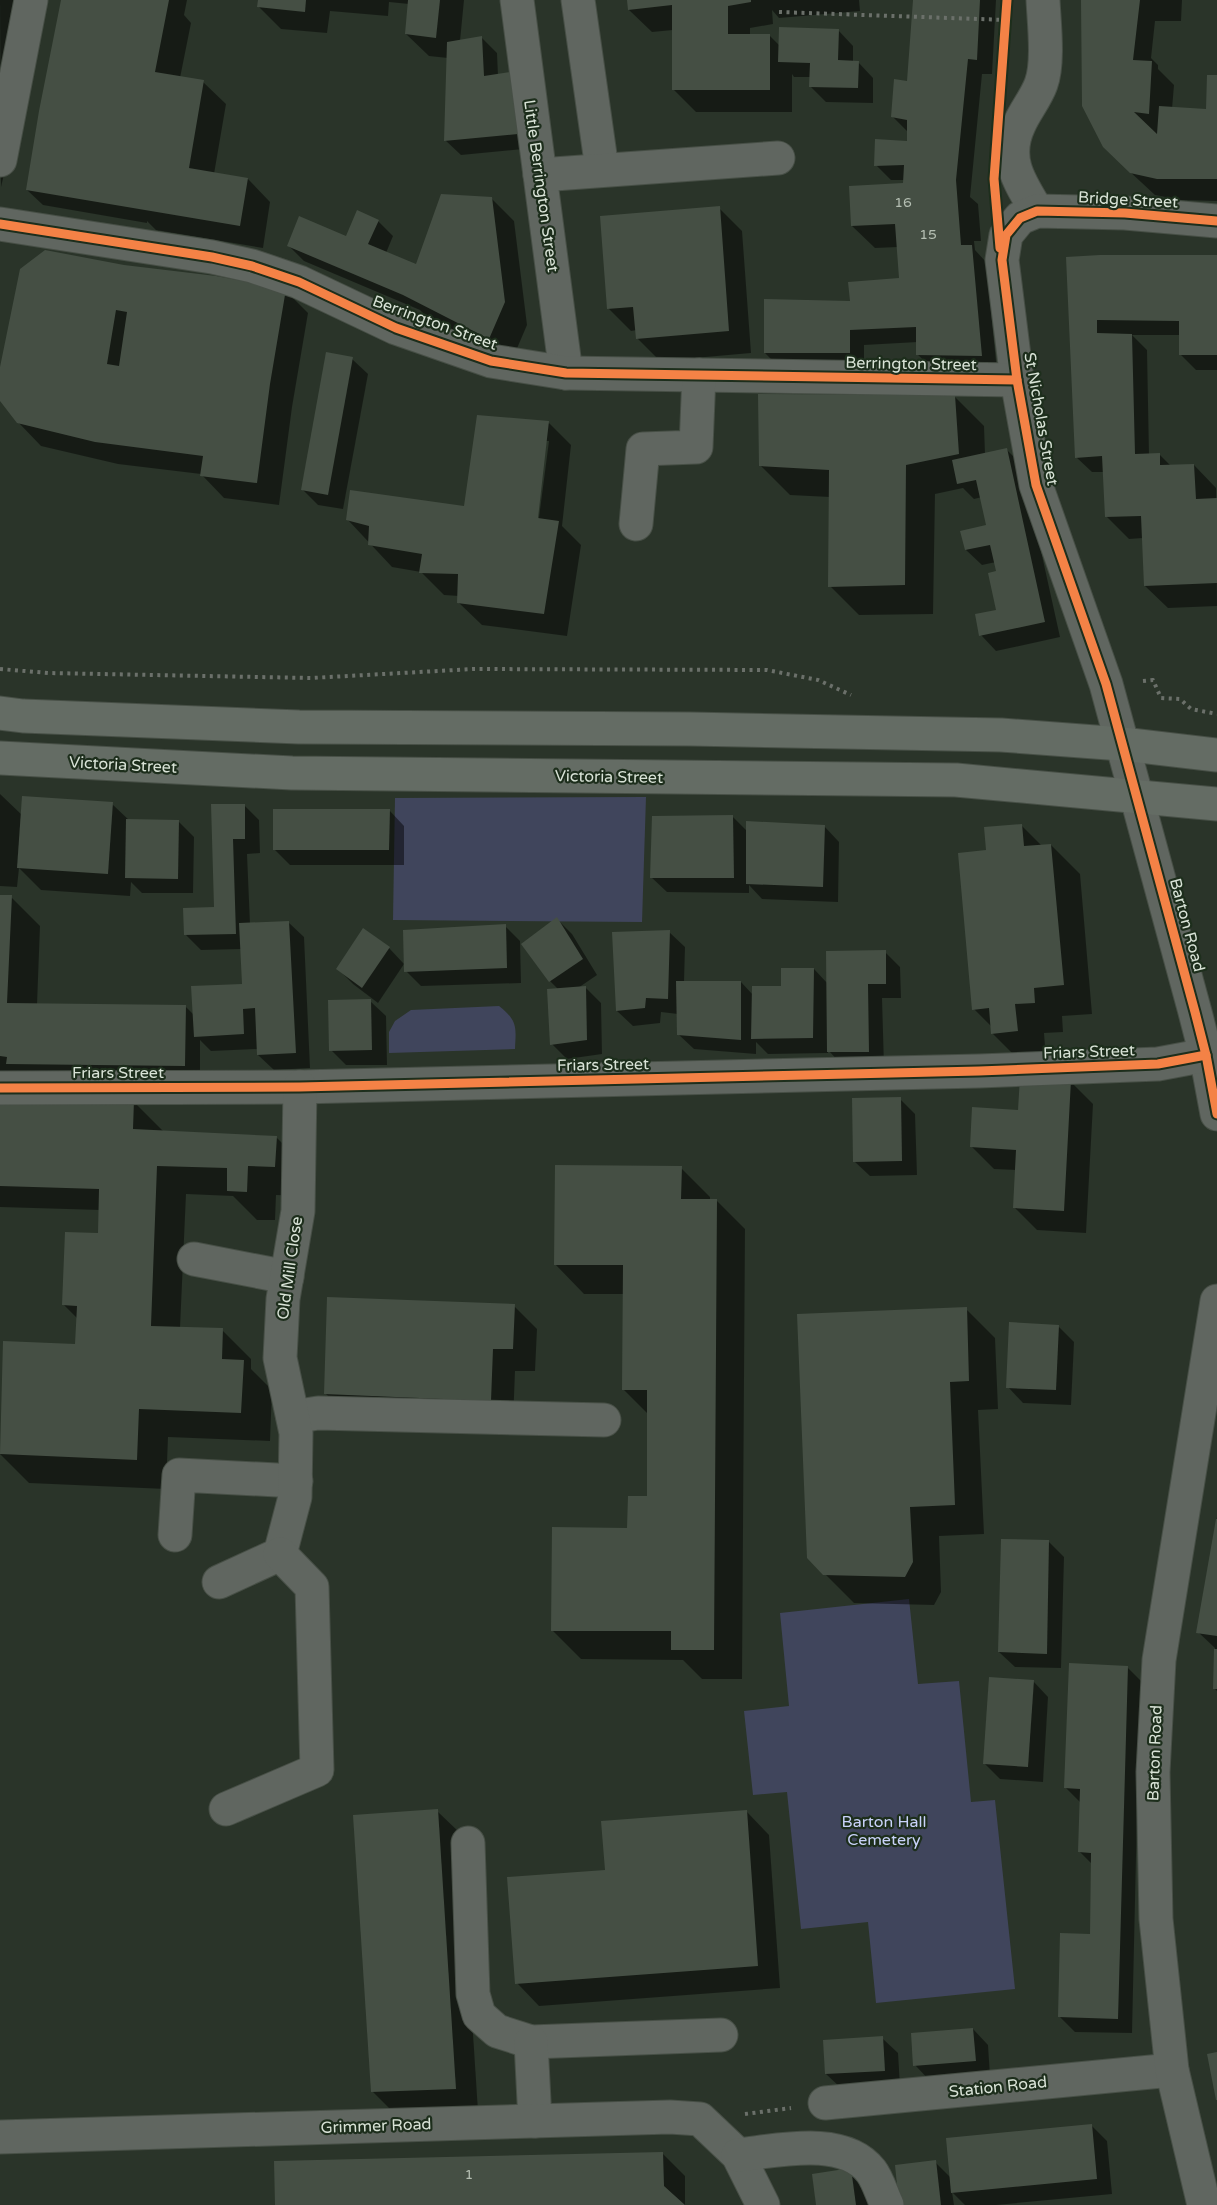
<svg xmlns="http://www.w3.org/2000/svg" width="1217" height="2205" font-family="'Varela Round',sans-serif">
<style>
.green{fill:#40455c}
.shadow{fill:#0007;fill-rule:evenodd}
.building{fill:#454f44;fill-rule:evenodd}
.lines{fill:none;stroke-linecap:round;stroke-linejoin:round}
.minor-casing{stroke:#474f46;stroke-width:35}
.highway-casing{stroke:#474f46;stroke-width:35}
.path{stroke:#6b706a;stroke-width:4;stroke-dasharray:3 4.5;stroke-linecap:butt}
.minor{stroke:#606660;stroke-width:33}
.highway{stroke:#646c64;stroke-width:33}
.cycleway-casing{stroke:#1d2e1c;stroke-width:13}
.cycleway{stroke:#f48246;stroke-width:9}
.labels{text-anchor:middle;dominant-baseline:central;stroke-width:4.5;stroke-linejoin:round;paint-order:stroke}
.number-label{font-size:14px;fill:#b4beb2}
.street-label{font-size:16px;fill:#d9e3d7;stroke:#1d2e1c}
.park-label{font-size:16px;fill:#cad3fa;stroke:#1d2e1c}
</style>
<rect width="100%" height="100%" fill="#2a3429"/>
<!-- green -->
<g class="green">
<polygon points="646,797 642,922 393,920 395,798"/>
<path d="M499,1006c19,15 17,21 16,43l-126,4v-21l6,-11 16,-11z"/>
<polygon points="909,1599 918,1684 959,1681 971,1802 995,1800 1015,1989 876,2003 868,1922 801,1929 787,1792 753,1795 744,1711 789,1706 780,1613"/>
</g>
<!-- shadow -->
<g class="shadow">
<polygon points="0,0 26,0 9,153 1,187"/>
<polygon points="63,0 187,0 184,15 191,23 180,78 203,82 226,104 214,174 248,179 270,202 263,248 156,230 147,221 147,223 43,205 27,190"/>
<polygon points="259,0 464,0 460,41 482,38 497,53 498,76 533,148 461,155 445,140 448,58 429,56 406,34 409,4 389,2 388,16 330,11 327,33 281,29 258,6"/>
<polygon points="629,0 859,0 860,11 779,18 772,10 773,24 750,28 750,36 770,36 780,46 838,30 853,46 853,62 858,62 873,78 873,103 826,102 811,87 811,77 794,77 792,74 792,112 696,112 673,89 673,30 652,32 629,10"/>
<polygon points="914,0 996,0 992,74 982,74 970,197 978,204 981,241 974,241 975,250 986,262 997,371 933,369 917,354 918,342 864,345 864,368 780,368 765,353 852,302 901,279 898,247 875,248 852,226 904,184 905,180 891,180 876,165 908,142 908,132 893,117 908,83"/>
<polygon points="1083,0 1182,0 1181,21 1155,21 1151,58 1158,65 1158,69 1174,85 1172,109 1207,111 1217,77 1217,201 1181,200 1155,195 1128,170"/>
<polygon points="491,198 514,221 527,325 512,360 427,317 420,310 304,261 288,245 347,238 378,221 393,236 386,253 415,266"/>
<polygon points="719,208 742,231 751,353 660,361 637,338 637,330 631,331 608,308"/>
<polygon points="1217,257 1217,370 1196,370 1180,354 1181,335 1132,335 1147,350 1149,455 1160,455 1171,466 1194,465 1216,488 1217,606 1168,608 1145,586 1143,538 1129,539 1106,516 1104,472 1092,472 1076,457 1067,259"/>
<polygon points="124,267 285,290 308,313 292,407 279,505 224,498 201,474 118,464 41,446 18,422 0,399 0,375"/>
<polygon points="352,359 368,374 343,509 318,505 302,489"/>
<polygon points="955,397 984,426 985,454 1007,450 1022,465 1060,637 996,651 981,635 997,611 998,572 996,562 982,565 966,550 988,526 982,497 974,499 963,488 935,494 933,614 859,615 830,586 830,497 790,495 761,466"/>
<path d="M549,423l22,22 -9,81 19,19 -14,91 -85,-11 -23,-22v-7l-15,-1 -23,-23 -29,-5 -44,-47 117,-13zM546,441h3l-11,84h-3z"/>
<polygon points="0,794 22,815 112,804 130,821 178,821 194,837 193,893 142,893 131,882 130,896 41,890 19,868 17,887 0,886"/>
<polygon points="244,805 259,820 260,853 247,854 250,924 288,922 304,937 310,1068 274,1070 258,1055 258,1049 211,1051 200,1040 200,1080 0,1084 0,896 11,897 40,926 37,1005 185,1006 195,1016 243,985 242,949 201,950 186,935 215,909 213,806"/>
<polygon points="389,810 404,826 404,865 290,865 275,850"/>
<polygon points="733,817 747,831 824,826 839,842 838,902 762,899 749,885 749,893 667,892 651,877"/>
<polygon points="1021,825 1042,846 1051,845 1080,874 1092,1014 1062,1016 1063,1032 1044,1033 1046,1060 1021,1062 992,1033 992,1027 974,1009 988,851"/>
<polygon points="557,919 572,934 597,975 578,988 586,988 601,1003 602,1054 567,1059 552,1044 559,990 550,981 523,944"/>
<polygon points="505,926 520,941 521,983 421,986 406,971"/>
<polygon points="364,930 389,948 404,964 378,1003 353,984 338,969"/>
<polygon points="669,932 685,947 684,982 741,982 753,995 783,987 814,969 828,984 885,952 900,967 901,998 882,998 884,1066 844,1067 828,1050 828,1053 768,1054 756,1042 756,1054 694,1049 678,1034 678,1014 661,1012 660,1023 633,1026 617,1011"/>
<polygon points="370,1001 386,1016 387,1065 346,1065 331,1050"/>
<polygon points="1071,1082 1093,1104 1086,1233 1037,1230 1015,1208 1017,1170 994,1169 971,1146 1020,1111"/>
<polygon points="900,1099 915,1114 917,1175 870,1176 854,1161"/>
<polygon points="0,1101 134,1102 163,1131 276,1137 305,1166 304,1196 276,1195 275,1220 257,1220 233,1196 186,1194 180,1328 222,1330 251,1359 251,1369 272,1390 270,1441 168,1437 166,1489 29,1483 0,1454 77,1345 78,1319 64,1305 100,1235 100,1210 0,1207"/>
<polygon points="681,1168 710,1197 710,1200 716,1200 745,1229 742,1679 702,1679 683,1660 581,1659 552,1630 629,1529 648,1498 649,1415 624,1390 624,1294 584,1294 555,1264"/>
<polygon points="514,1306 537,1329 535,1371 515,1371 513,1422 348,1416 325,1393"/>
<polygon points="966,1309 995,1338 998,1409 978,1410 984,1534 939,1536 941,1592 934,1605 854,1603 808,1557"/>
<polygon points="1058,1326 1074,1342 1071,1405 1023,1403 1008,1387"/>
<polygon points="1217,1517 1217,1691 1215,1689 1215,1648 1198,1632"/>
<polygon points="1049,1542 1064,1557 1061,1668 1015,1667 999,1652"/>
<polygon points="1127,1667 1150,1690 1137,1812 1132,2033 1075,2032 1060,2017 1092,1935 1093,1865 1079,1851 1081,1803 1066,1788"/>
<polygon points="1033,1681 1048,1697 1043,1782 1000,1779 985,1764"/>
<polygon points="437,1811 460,1833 478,2111 395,2114 373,2092"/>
<polygon points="747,1812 769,1835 780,1988 539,2006 517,1983 606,1871"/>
<polygon points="973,2029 988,2045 990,2076 930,2081 915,2065"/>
<polygon points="882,2038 898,2053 900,2086 842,2089 826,2074"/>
<polygon points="1092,2126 1107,2141 1112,2194 996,2205 965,2205 952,2192 954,2205 901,2205 935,2162 951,2178"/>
<polygon points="662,2153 685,2176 685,2205 276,2205"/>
<polygon points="851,2170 866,2185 869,2205 817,2205"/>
</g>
<!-- building -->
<g class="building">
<polygon points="61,0 169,0 155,72 204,80 189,168 248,178 240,226 26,190 39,111"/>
<polygon points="258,0 306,0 305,12 257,7"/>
<polygon points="408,0 440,0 436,38 405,34"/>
<polygon points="627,0 751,0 751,2 728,6 728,34 770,34 770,90 672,90 672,5 628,10"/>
<polygon points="913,0 980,0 977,60 968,59 956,180 961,245 972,245 982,356 916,355 916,327 850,330 850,353 764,353 764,299 850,301 848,282 899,278 895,224 851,226 849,186 903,183 904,165 874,166 875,139 907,141 907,120 891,117 894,79 907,81"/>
<polygon points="1081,0 1140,0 1133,60 1152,61 1149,114 1134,112 1157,134 1159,106 1206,109 1207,75 1217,75 1217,179 1157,179 1130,173 1103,147 1082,106"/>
<polygon points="779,27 839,29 838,60 859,61 858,88 809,87 810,63 778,62"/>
<polygon points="482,36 484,76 510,72 518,134 444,141 447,42"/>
<polygon points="441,194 492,197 505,302 489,339 403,295 287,246 299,216 346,236 357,210 379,220 368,244 416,264"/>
<polygon points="720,206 729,331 636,339 633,307 607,309 600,216"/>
<path d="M45,250l79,15 92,11 70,13 -16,95 -13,99 -57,-7 3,-20 -108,-14 -78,-19 -17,-22v-34l20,-98zM116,310l11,2 -8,54 -12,-2z"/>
<polygon points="1100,255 1217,255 1217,355 1179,355 1179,321 1097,320 1097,333 1132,334 1135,454 1160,453 1160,465 1194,464 1196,499 1217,498 1217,583 1144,586 1141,516 1105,517 1102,456 1075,458 1066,257"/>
<polygon points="326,352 353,357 328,495 301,490"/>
<polygon points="758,394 955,395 959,454 906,465 905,585 828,587 829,470 759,466"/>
<polygon points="477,415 549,421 538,518 559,521 544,614 457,603 458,574 419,573 422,554 368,545 369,526 346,520 350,490 464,506"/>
<polygon points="1007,448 1045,622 979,636 975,614 996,610 988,573 996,571 990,545 965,550 960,531 986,525 976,480 957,484 952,460"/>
<polygon points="22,796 113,802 108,874 17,868"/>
<polygon points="211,804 245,804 245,839 233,839 236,934 184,935 183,908 214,907"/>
<polygon points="273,809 390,809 389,850 273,850"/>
<polygon points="733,815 734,878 650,878 652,816"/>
<polygon points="126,819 179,820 178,879 125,878"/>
<polygon points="746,821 825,825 823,887 746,884"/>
<polygon points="1022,824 1024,846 1051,844 1064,985 1034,988 1035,1003 1015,1004 1018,1031 991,1034 989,1008 972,1010 958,853 986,850 984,827"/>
<polygon points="0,895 12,895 7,1003 186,1005 185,1066 6,1064 7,1057 0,1056"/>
<polygon points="557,917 583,959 549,982 521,944"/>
<polygon points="289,921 296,1053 257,1055 255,1008 243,1009 244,1034 194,1037 191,986 242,984 239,923"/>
<polygon points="506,924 507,968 404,972 403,930"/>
<polygon points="363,928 390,947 362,988 336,969"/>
<polygon points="670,930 668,999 646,998 645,1008 616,1011 612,932"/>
<polygon points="886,950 886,984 868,984 869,1052 827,1052 826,951"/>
<polygon points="781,968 814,968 813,1038 751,1039 752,986 781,986"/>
<polygon points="676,981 741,981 741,1040 677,1035"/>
<polygon points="586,986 587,1040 550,1045 547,989"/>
<polygon points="371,999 372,1050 329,1051 328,1000"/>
<polygon points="1020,1077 1071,1080 1064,1211 1013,1208 1016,1150 970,1147 972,1107 1018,1110"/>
<polygon points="901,1097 902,1161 853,1162 852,1098"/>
<polygon points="0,1099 134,1100 133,1129 277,1136 275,1167 248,1166 247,1192 227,1191 227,1168 157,1166 151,1326 223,1328 222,1359 244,1360 241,1413 139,1409 137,1460 0,1454 3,1341 75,1344 77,1306 62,1305 65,1232 98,1233 99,1189 0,1186"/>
<polygon points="555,1165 682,1166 681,1199 717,1199 714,1650 671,1650 671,1631 551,1631 552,1527 627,1528 628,1496 647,1496 647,1390 622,1390 623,1265 554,1265"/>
<polygon points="327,1297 515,1304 513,1349 493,1349 491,1401 324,1394"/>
<polygon points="967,1307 969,1381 950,1382 955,1505 910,1507 913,1562 905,1577 823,1575 807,1558 797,1314"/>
<polygon points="1009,1322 1059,1325 1056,1390 1006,1388"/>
<polygon points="1216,1519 1217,1519 1217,1636 1196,1633"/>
<polygon points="1001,1539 1049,1540 1047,1654 998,1652"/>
<polygon points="1214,1649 1217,1649 1217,1689 1213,1689"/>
<polygon points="1069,1663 1128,1666 1118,2019 1058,2017 1060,1933 1090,1934 1091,1853 1078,1852 1080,1789 1064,1788"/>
<polygon points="989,1677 1034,1680 1028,1767 983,1764"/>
<polygon points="438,1809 456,2089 371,2092 353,1815"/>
<polygon points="747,1810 758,1966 515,1984 507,1877 605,1870 601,1821"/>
<polygon points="973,2028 976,2061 913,2066 911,2033"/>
<polygon points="883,2036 885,2071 825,2074 823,2040"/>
<polygon points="1217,2052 1217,2100 1216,2100 1207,2054"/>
<polygon points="1092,2124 1097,2179 951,2193 946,2138"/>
<polygon points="663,2152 664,2186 685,2205 275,2205 274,2161"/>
<polygon points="936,2160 941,2205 899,2205 895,2165"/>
<polygon points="851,2168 856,2205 816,2205 812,2174"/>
</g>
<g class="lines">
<!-- minor casing -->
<g class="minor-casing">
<g id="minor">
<polyline points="517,0 566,373"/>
<polyline points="578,0 602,169"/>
<polyline points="0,160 31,0"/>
<polyline points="540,175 778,158"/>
<path d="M1037,211c-17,-28 -34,-52 -18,-86 6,-14 17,-27 22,-41 8,-21 3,-62 2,-84"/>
<polyline points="1217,221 1125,213 1037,211 1020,218 1006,235 1002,260 1017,380 1036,485 1106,684 1195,1012 1206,1055 1217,1114"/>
<polyline points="0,224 212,257 252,266 299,282 396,328 491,361 566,373 1017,380"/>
<polyline points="636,524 643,449 696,447 699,375"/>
<polyline points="0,1088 300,1087 979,1071 1158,1064 1206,1055"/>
<polyline points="194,1259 287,1277"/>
<polyline points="293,1417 318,1413 604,1420"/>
<polyline points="175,1535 179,1475 296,1481"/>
<polyline points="219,1582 280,1554 295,1497 296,1433 280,1358 283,1299 298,1211 300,1087"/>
<polyline points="226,1809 317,1770 312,1587 280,1554"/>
<polyline points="468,1843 473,1994 479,2015 497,2031 531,2042 721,2035"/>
<polyline points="531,2042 535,2121"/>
<polyline points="825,2103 1172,2070"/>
<polyline points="0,2137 670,2117 700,2119 738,2155 763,2205"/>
<path d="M738,2155c39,-4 105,-20 133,16 7,9 11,24 16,34"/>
<polyline points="1204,2205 1172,2070 1156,1919 1153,1772 1159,1660 1217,1301"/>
</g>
</g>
<!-- highway casing -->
<g class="highway-casing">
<g id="highway">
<polyline points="0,713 23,716 299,727 690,729 1001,735 1122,744 1217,755"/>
<polyline points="0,758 292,773 956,780 1217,804"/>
</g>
</g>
<!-- path -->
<g class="path">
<polyline points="779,12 1007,20"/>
<polyline points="0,669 48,673 311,678 474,669 767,670 818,680 851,695"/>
<polyline points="1143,681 1153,680 1161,698 1180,699 1191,709 1217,714"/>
<polyline points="745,2114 791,2108"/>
</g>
<!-- minor -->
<use href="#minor" class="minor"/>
<!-- highway -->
<use href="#highway" class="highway"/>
<!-- cycleway casing -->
<g class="cycleway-casing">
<g id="cycleway">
<polyline points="1217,221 1125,213 1037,211 1020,218 1006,235 1002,260 1017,380 1036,485 1106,684 1195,1012 1206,1055 1217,1114"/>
<polyline points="0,224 212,257 252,266 299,282 396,328 491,361 566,373 1017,380"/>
<polyline points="1000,248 994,179 1007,0"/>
<polyline points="0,1088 300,1087 979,1071 1158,1064 1206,1055"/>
</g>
</g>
<!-- cycleway -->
<use href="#cycleway" class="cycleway"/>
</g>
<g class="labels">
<!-- number labels -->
<g class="number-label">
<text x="903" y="202">16</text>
<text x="928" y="234">15</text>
<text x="469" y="2174">1</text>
</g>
<!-- street labels -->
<g class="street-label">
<text transform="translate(541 186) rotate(82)">Little Berrington Street</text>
<text transform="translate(1128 200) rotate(3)">Bridge Street</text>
<text transform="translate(435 323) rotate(20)">Berrington Street</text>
<text transform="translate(911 364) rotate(1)">Berrington Street</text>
<text transform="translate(1041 419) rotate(80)">St Nicholas Street</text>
<text transform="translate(123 765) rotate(3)">Victoria Street</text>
<text transform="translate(609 777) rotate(1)">Victoria Street</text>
<text transform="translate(1187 925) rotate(75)">Barton Road</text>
<text transform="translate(1089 1052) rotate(-2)">Friars Street</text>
<text transform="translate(603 1065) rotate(-1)">Friars Street</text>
<text x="118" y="1073">Friars Street</text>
<text transform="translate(290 1268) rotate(-82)">Old Mill Close</text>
<text transform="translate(1155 1753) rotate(-88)">Barton Road</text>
<text transform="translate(998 2087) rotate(-6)">Station Road</text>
<text transform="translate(376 2126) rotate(-2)">Grimmer Road</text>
</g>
<!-- park labels -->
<g class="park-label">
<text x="884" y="1822">Barton Hall<tspan x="884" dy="18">Cemetery</tspan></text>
</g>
</g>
</svg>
